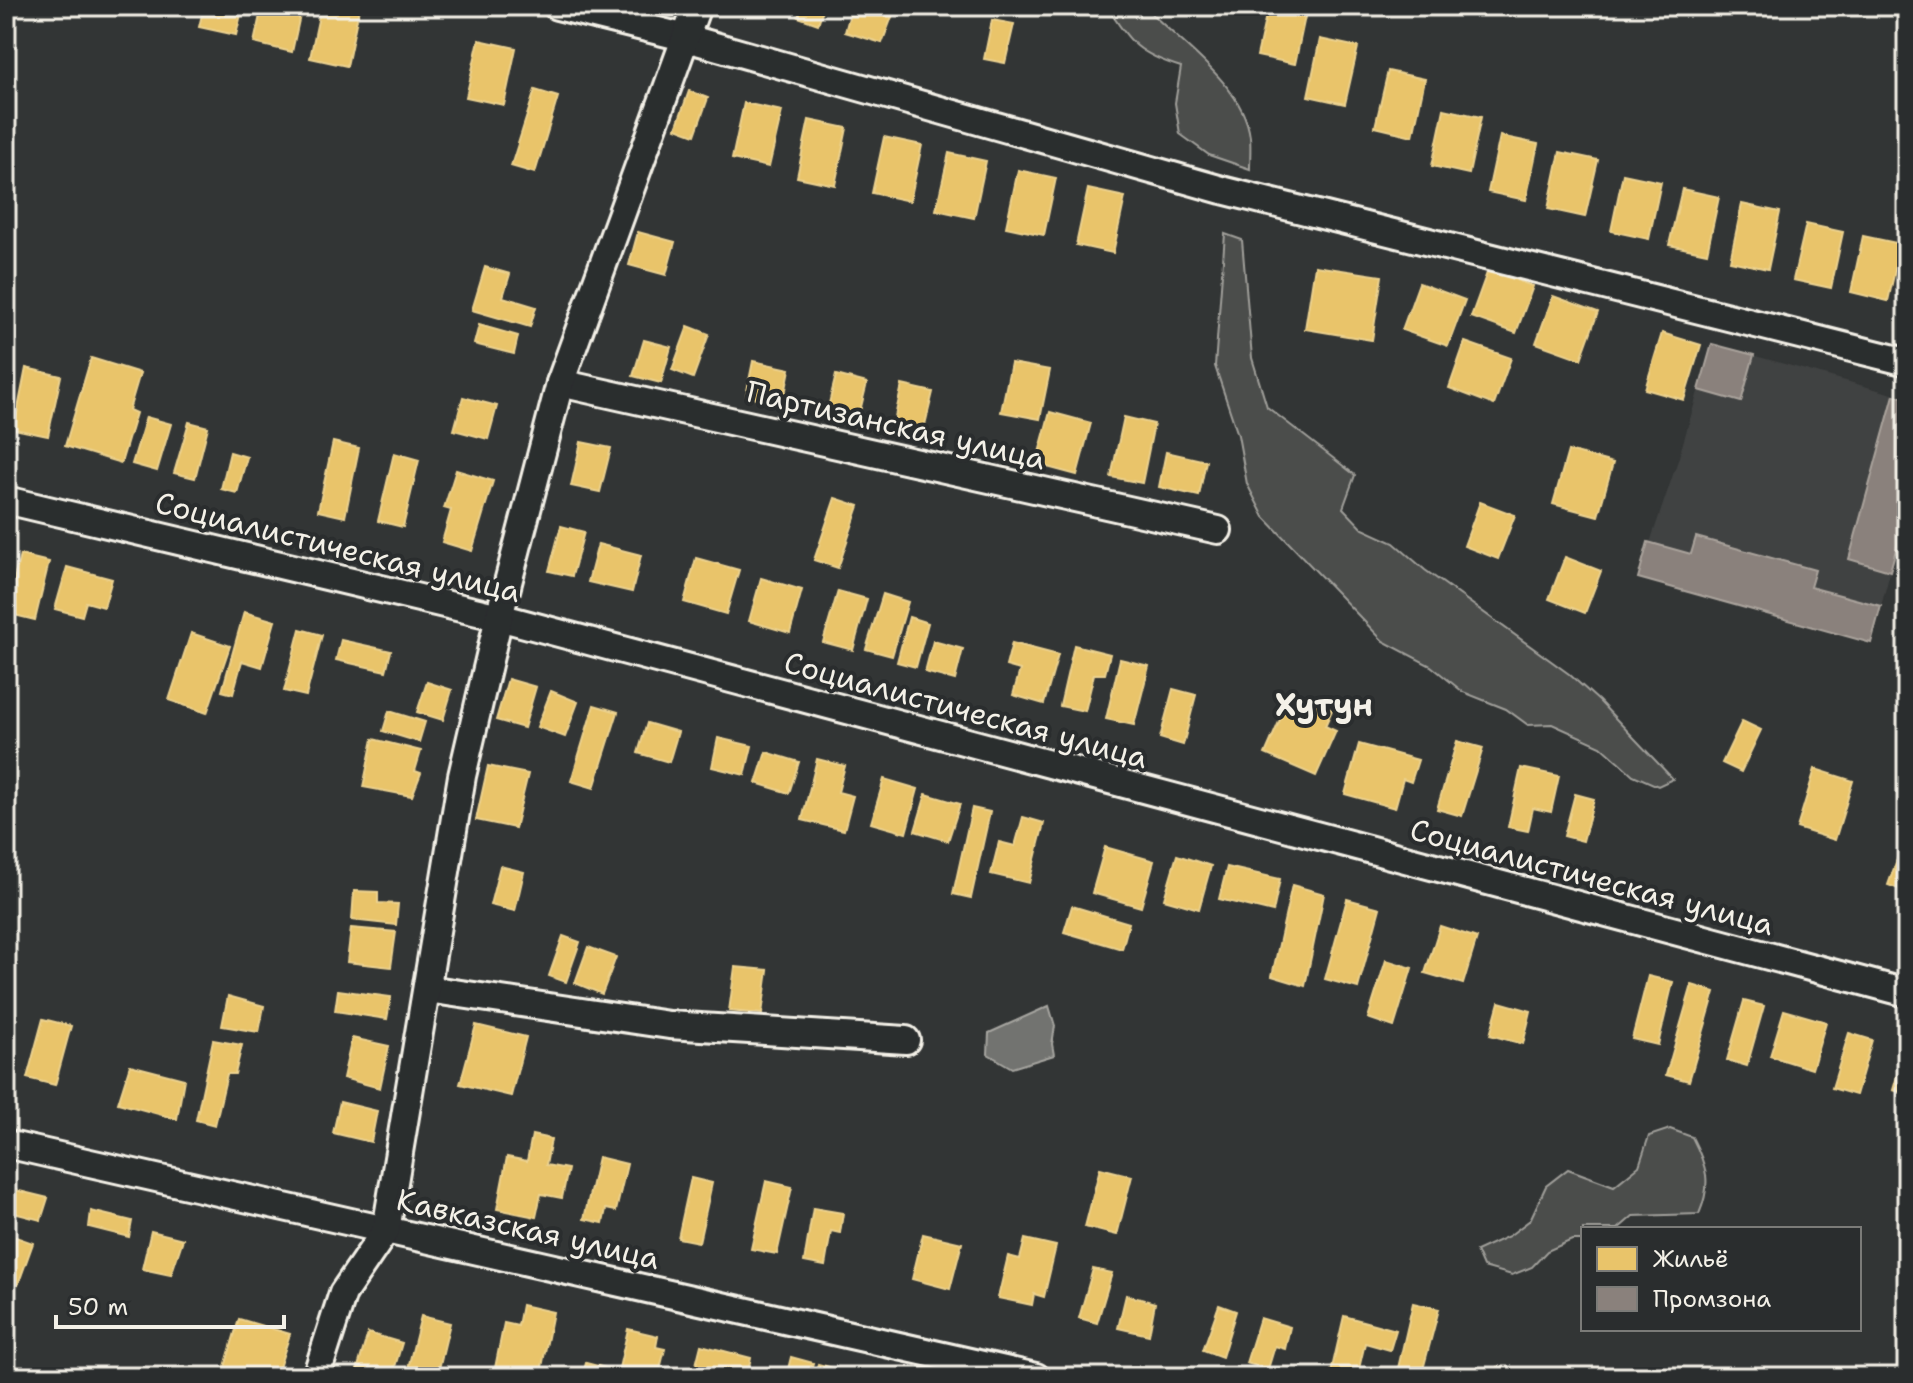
<svg xmlns="http://www.w3.org/2000/svg" width="1913" height="1383" font-family="'Shantell Sans',sans-serif">
<style>
.built{fill:#404242}
.green{fill:#4b4d4c;stroke:#a09f9a;stroke-width:2}
.water{fill:#727370;stroke:#a6a5a0;stroke-width:2}
.homes{fill:#e9c46a;stroke:#ecd290;stroke-width:2}
.industry{fill:#8a817c;stroke:#aaa39c;stroke-width:2}
.lines{fill:none;stroke-linecap:round;stroke-linejoin:round}
.street-casing{stroke:#f4f1e8;stroke-width:32}
.street{stroke:#2a2d2e;stroke-width:26}
.labels{text-anchor:middle;dominant-baseline:central;stroke-width:8;stroke-linejoin:round;paint-order:stroke}
.street-label{font-size:30px;fill:#f4f1e8;stroke:#2a2d2e}
.neighbourhood-label{font-size:32px;font-weight:bold;fill:#f4f1e8;stroke:#2a2d2e}
</style>
<rect width="100%" height="100%" fill="#323535"/>
<filter id="ink" filterUnits="userSpaceOnUse"><feTurbulence type="fractalNoise" baseFrequency=".0125" numOctaves="2"/><feDisplacementMap in="SourceGraphic" scale="16" xChannelSelector="R" yChannelSelector="G"/><feConvolveMatrix kernelMatrix="1 2 1 2 8 2 1 2 1" color-interpolation-filters="sRGB"/></filter>
<g filter="url(#ink)">
<!-- built -->
<polygon class="built" points="1712,344 1907,398 1907,510 1871,643 1638,578 1678,460"/>
<!-- green -->
<g class="green">
<path d="M1107,6h37c34,36 100,78 106,131 1,10 0,22 0,32l-41,-14 -29,-21 -5,-31 6,-36c-42,-13 -52,-24 -74,-61z"/>
<polygon points="1225,234 1242,240 1252,358 1267,407 1355,475 1343,508 1363,529 1394,543 1425,570 1569,674 1599,701 1673,779 1658,786 1633,775 1601,746 1552,724 1528,725 1506,709 1463,692 1431,666 1383,641 1264,517 1247,484 1238,435 1215,366"/>
<path d="M1670,1129l22,8c15,29 20,47 7,77l-66,2 -15,13h-35v11h-11l-25,11 -15,16 -20,8 -29,-8 -7,-16 33,-15 21,-16 16,-34 22,-17 46,17 25,-20 10,-30z"/>
</g>
<!-- water -->
<polygon class="water" points="1049,1006 1055,1026 1052,1044 1054,1055 1012,1068 988,1054 989,1033"/>
<!-- homes -->
<g class="homes">
<polygon points="204,6 243,6 236,35 199,27"/>
<polygon points="262,6 302,6 292,52 254,43"/>
<polygon points="321,6 343,6 359,9 347,66 310,58"/>
<polygon points="802,6 824,6 818,24 798,17"/>
<polygon points="852,6 896,6 882,43 845,32"/>
<polygon points="1268,6 1307,7 1295,64 1257,56"/>
<polygon points="992,20 1014,24 1005,63 984,59"/>
<polygon points="1320,39 1358,47 1345,104 1308,96"/>
<polygon points="479,40 516,48 504,105 466,97"/>
<polygon points="1388,71 1425,79 1413,136 1375,127"/>
<polygon points="535,90 558,97 535,173 511,166"/>
<polygon points="689,91 708,98 695,135 676,128"/>
<polygon points="744,103 782,111 769,167 732,159"/>
<polygon points="1444,109 1481,117 1469,174 1432,166"/>
<polygon points="809,120 847,128 835,185 797,177"/>
<polygon points="1500,136 1538,144 1526,200 1488,192"/>
<polygon points="884,137 922,145 910,201 872,193"/>
<polygon points="1560,152 1598,160 1585,217 1548,209"/>
<polygon points="949,153 986,161 974,218 936,210"/>
<polygon points="1018,170 1056,178 1044,235 1006,227"/>
<polygon points="1623,174 1661,182 1649,239 1611,231"/>
<polygon points="1088,189 1125,197 1113,253 1076,245"/>
<polygon points="1682,189 1719,197 1707,253 1669,245"/>
<polygon points="1742,204 1780,212 1768,269 1730,261"/>
<polygon points="1806,224 1843,232 1831,288 1793,280"/>
<polygon points="638,232 675,242 666,275 629,265"/>
<polygon points="1863,236 1901,244 1888,301 1851,292"/>
<polygon points="1315,266 1382,276 1372,340 1305,329"/>
<polygon points="485,267 510,274 503,297 536,307 530,327 472,310"/>
<polygon points="1488,270 1533,286 1516,333 1471,317"/>
<polygon points="1419,283 1465,300 1448,346 1402,330"/>
<polygon points="1553,296 1598,312 1581,359 1536,343"/>
<polygon points="479,325 518,336 514,354 474,344"/>
<polygon points="688,326 709,334 693,378 672,370"/>
<polygon points="1662,333 1701,345 1684,400 1645,389"/>
<polygon points="644,340 671,347 661,383 633,376"/>
<polygon points="1465,342 1511,358 1494,405 1449,388"/>
<polygon points="91,358 140,373 129,410 136,413 121,463 65,446"/>
<polygon points="753,361 790,369 783,404 746,396"/>
<polygon points="1011,363 1050,370 1040,419 1001,412"/>
<polygon points="26,368 61,376 48,436 14,429"/>
<polygon points="836,375 867,383 856,427 825,420"/>
<polygon points="902,385 933,392 923,433 893,426"/>
<polygon points="463,397 497,406 488,439 454,430"/>
<polygon points="1050,412 1091,423 1077,475 1036,464"/>
<polygon points="146,417 171,424 157,471 132,464"/>
<polygon points="1124,417 1154,424 1142,483 1111,477"/>
<polygon points="189,422 208,427 195,478 174,473"/>
<polygon points="333,442 359,448 345,517 318,511"/>
<polygon points="581,442 611,448 600,492 571,486"/>
<polygon points="1568,451 1613,463 1598,516 1553,504"/>
<polygon points="230,452 247,457 237,493 221,489"/>
<polygon points="1166,452 1206,461 1199,496 1159,487"/>
<polygon points="394,453 419,460 403,527 378,521"/>
<polygon points="456,470 493,481 472,551 442,542 451,510 444,508"/>
<polygon points="835,498 859,506 838,568 814,560"/>
<polygon points="1480,502 1515,515 1498,559 1464,546"/>
<polygon points="561,526 584,532 572,576 549,571"/>
<polygon points="598,544 641,555 632,592 588,582"/>
<polygon points="20,555 49,562 35,620 6,613"/>
<polygon points="1565,557 1601,571 1585,613 1549,599"/>
<polygon points="696,558 739,570 726,614 684,602"/>
<polygon points="67,567 112,579 104,607 86,602 82,616 55,609"/>
<polygon points="761,578 802,590 790,633 749,621"/>
<polygon points="838,591 867,599 853,650 823,642"/>
<polygon points="883,594 908,602 892,656 866,649"/>
<polygon points="244,612 275,621 262,667 242,661 233,694 222,691"/>
<polygon points="909,617 928,623 916,667 897,662"/>
<polygon points="300,629 322,635 306,696 284,691"/>
<polygon points="191,633 230,646 207,713 169,700"/>
<polygon points="341,640 391,651 386,671 336,660"/>
<polygon points="933,641 963,649 955,680 925,672"/>
<polygon points="1012,643 1058,655 1044,704 1013,695 1020,670 1006,666"/>
<polygon points="1074,645 1110,654 1105,674 1094,674 1085,711 1060,706"/>
<polygon points="1120,659 1149,666 1134,725 1106,719"/>
<polygon points="508,679 536,687 524,728 496,720"/>
<polygon points="427,682 452,690 443,720 417,712"/>
<polygon points="1173,689 1196,695 1183,745 1160,738"/>
<polygon points="551,691 578,702 565,737 537,727"/>
<polygon points="1292,692 1332,710 1325,726 1336,731 1316,776 1265,754"/>
<polygon points="594,705 618,712 594,788 571,781"/>
<polygon points="389,711 425,722 419,742 383,731"/>
<polygon points="1742,721 1761,730 1741,772 1722,763"/>
<polygon points="647,723 678,732 669,762 638,753"/>
<polygon points="718,738 752,746 745,775 712,767"/>
<polygon points="373,739 421,751 415,771 421,773 412,796 363,787"/>
<polygon points="1457,741 1483,748 1462,816 1437,809"/>
<polygon points="1359,744 1418,760 1411,782 1403,779 1395,808 1345,794"/>
<polygon points="766,752 799,762 789,793 756,783"/>
<polygon points="817,759 845,766 838,792 853,796 844,830 802,820"/>
<polygon points="488,766 528,774 515,828 476,820"/>
<polygon points="1521,768 1559,776 1551,812 1533,808 1528,831 1508,827"/>
<polygon points="1815,769 1853,781 1835,840 1797,828"/>
<polygon points="884,779 918,789 906,833 871,823"/>
<polygon points="926,794 960,804 948,841 915,831"/>
<polygon points="1575,794 1594,799 1583,841 1564,836"/>
<polygon points="972,808 990,812 971,898 953,894"/>
<polygon points="1023,817 1044,823 1029,883 991,874 999,842 1015,846"/>
<polygon points="1904,840 1907,841 1907,892 1888,885"/>
<polygon points="1105,847 1154,861 1141,907 1092,893"/>
<polygon points="1177,855 1211,866 1199,909 1164,899"/>
<polygon points="500,866 524,872 515,911 490,905"/>
<polygon points="1227,867 1280,879 1273,912 1219,899"/>
<polygon points="1292,885 1324,894 1305,986 1272,976"/>
<polygon points="354,891 378,892 378,903 398,904 396,925 352,920"/>
<polygon points="1347,899 1380,908 1358,988 1325,979"/>
<polygon points="1072,906 1129,923 1122,949 1064,932"/>
<polygon points="1440,926 1477,938 1463,984 1425,973"/>
<polygon points="351,928 396,932 391,967 347,962"/>
<polygon points="563,936 580,942 566,982 549,976"/>
<polygon points="588,947 616,957 602,994 575,983"/>
<polygon points="1386,960 1412,968 1394,1027 1368,1018"/>
<polygon points="735,967 768,970 762,1014 729,1011"/>
<polygon points="1648,976 1673,982 1658,1045 1632,1039"/>
<polygon points="1692,985 1715,992 1689,1081 1666,1075"/>
<polygon points="338,990 391,997 387,1019 335,1011"/>
<polygon points="228,996 264,1006 259,1032 222,1026"/>
<polygon points="1744,1001 1764,1006 1747,1066 1727,1060"/>
<polygon points="1499,1002 1531,1011 1523,1044 1490,1035"/>
<polygon points="1784,1010 1826,1022 1812,1069 1770,1056"/>
<polygon points="43,1019 71,1026 55,1085 27,1078"/>
<polygon points="476,1025 526,1037 511,1096 460,1084"/>
<polygon points="1849,1033 1872,1040 1856,1095 1832,1088"/>
<polygon points="352,1038 389,1046 380,1088 343,1078"/>
<polygon points="213,1040 242,1045 235,1074 227,1074 215,1125 196,1120"/>
<polygon points="1907,1043 1907,1094 1893,1090"/>
<polygon points="130,1065 184,1079 177,1119 118,1103"/>
<polygon points="340,1102 377,1111 371,1142 333,1133"/>
<polygon points="532,1135 551,1139 546,1165 568,1169 562,1198 541,1194 536,1217 497,1209 507,1157 527,1161"/>
<polygon points="598,1157 627,1164 616,1211 606,1209 603,1223 584,1219"/>
<polygon points="1100,1168 1132,1176 1117,1235 1085,1227"/>
<polygon points="691,1178 712,1183 699,1242 678,1238"/>
<polygon points="766,1181 792,1187 777,1254 751,1249"/>
<polygon points="11,1189 48,1198 41,1220 6,1211"/>
<polygon points="813,1208 843,1213 840,1233 831,1231 825,1266 804,1262"/>
<polygon points="91,1211 132,1221 129,1237 89,1227"/>
<polygon points="151,1231 183,1239 171,1275 142,1269"/>
<polygon points="7,1234 33,1243 18,1285 6,1281"/>
<polygon points="923,1234 962,1243 950,1289 912,1279"/>
<polygon points="1025,1239 1056,1246 1044,1297 1034,1294 1032,1305 998,1298 1008,1256 1020,1259"/>
<polygon points="1093,1269 1112,1273 1097,1323 1079,1318"/>
<polygon points="1126,1295 1155,1303 1149,1335 1118,1328"/>
<polygon points="1413,1303 1439,1309 1421,1377 1396,1377"/>
<polygon points="522,1305 553,1312 540,1377 516,1377 494,1373 504,1323 518,1326"/>
<polygon points="1219,1305 1236,1311 1222,1357 1203,1350"/>
<polygon points="421,1316 450,1323 437,1377 406,1376"/>
<polygon points="1344,1316 1396,1330 1390,1350 1365,1343 1357,1377 1330,1377"/>
<polygon points="1260,1318 1290,1327 1285,1349 1275,1346 1268,1369 1246,1363"/>
<polygon points="239,1319 290,1334 276,1377 247,1377 224,1370"/>
<polygon points="628,1329 658,1336 656,1347 665,1349 658,1377 617,1377"/>
<polygon points="368,1333 402,1343 392,1377 355,1377"/>
<polygon points="701,1345 751,1358 747,1377 693,1377"/>
<polygon points="791,1357 813,1363 809,1377 786,1377"/>
<polygon points="586,1363 613,1370 611,1377 582,1377"/>
<polygon points="818,1364 840,1370 838,1377 814,1377"/>
<polygon points="1497,1367 1511,1371 1510,1377 1494,1377"/>
</g>
<!-- industry -->
<g class="industry">
<polygon points="1712,344 1754,355 1741,402 1699,390"/>
<polygon points="1894,395 1907,398 1907,510 1890,571 1849,559"/>
<polygon points="1696,537 1815,570 1810,587 1881,606 1871,643 1638,578 1648,542 1691,554"/>
</g>
<g class="lines">
<!-- street casing -->
<g class="street-casing">
<g id="street">
<polyline points="557,6 683,37 1222,190 1907,362"/>
<polyline points="560,383 1218,530"/>
<polyline points="6,500 499,617 1907,993"/>
<polyline points="427,989 669,1025 906,1040"/>
<polyline points="6,1144 1036,1377"/>
<polyline points="316,1377 343,1293 386,1230 462,776 499,617 560,383 697,6"/>
</g>
</g>
<!-- street -->
<use href="#street" class="street"/>
</g>
</g>
<g class="labels">
<!-- street labels -->
<g class="street-label">
<text transform="translate(896 425) rotate(13)">Партизанская улица</text>
<text transform="translate(338 547) rotate(14)">Социалистическая улица</text>
<text transform="translate(966 710) rotate(15)">Социалистическая улица</text>
<text transform="translate(1592 877) rotate(15)">Социалистическая улица</text>
<text transform="translate(528 1229) rotate(13)">Кавказская улица</text>
</g>
<!-- neighbourhood labels -->
<g class="neighbourhood-label">
<text x="1324" y="704">Хутун</text>
</g>
</g>
<!-- margin -->
<rect width="1913" height="1383" fill="none" stroke="#2a2d2e" stroke-width="32"/>
<rect x="16" y="16" width="1881" height="1351" fill="none" stroke="#f4f1e8" stroke-width="3" filter="url(#ink)"/>
<!-- legend -->
<rect x="1581" y="1227" width="280" height="104" fill="#2a2d2e" stroke="#7b7b78" stroke-width="2"/>
<rect x="1597" y="1247" width="40" height="24" fill="#e9c46a" stroke="#7b7b78" stroke-width="2"/>
<text x="1653" y="1267" font-size="24" fill="#f4f1e8">Жильё</text>
<rect x="1597" y="1287" width="40" height="24" fill="#8a817c" stroke="#7b7b78" stroke-width="2"/>
<text x="1653" y="1307" font-size="24" fill="#f4f1e8">Промзона</text>
<!-- scale -->
<path d="M56 1315v12h228v-12" fill="none" stroke="#f4f1e8" stroke-width="4"/>
<text x="68" y="1315" font-size="24" fill="#f4f1e8" stroke="#2a2d2e" stroke-width="6" paint-order="stroke">50 m</text>
</svg>
